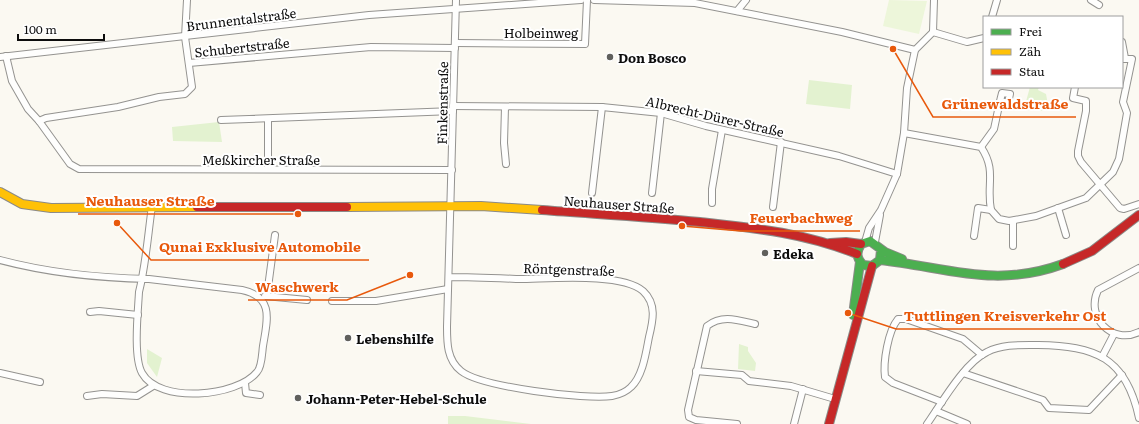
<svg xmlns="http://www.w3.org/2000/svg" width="1139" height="424" font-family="Literata,serif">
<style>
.green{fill:#e3f2d0}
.pitch{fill:#edf6da}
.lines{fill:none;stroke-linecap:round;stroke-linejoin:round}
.street-casing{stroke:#949390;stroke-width:8}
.fast-casing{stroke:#8b8a87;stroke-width:10}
.slow-casing{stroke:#8b8a87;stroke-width:10}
.jam-casing{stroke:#8b8a87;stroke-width:10}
.street{stroke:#fefefd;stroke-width:6}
.fast{stroke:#4caf50;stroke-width:8}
.slow{stroke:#ffc107;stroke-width:8}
.jam{stroke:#c62828;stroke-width:8}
.poi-dot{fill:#60605d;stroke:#fff;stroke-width:1.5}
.labels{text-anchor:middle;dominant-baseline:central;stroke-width:4;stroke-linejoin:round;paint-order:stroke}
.street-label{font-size:13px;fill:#0d0d0d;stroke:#fff}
.poi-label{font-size:13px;font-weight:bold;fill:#0d0d0d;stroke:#fff;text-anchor:start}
.leader{fill:none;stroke:#e8590c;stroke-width:1.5}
.callout-dot{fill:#e8590c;stroke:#fff;stroke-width:1.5}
.callout-label{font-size:14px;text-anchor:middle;font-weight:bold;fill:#e8590c;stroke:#fff;stroke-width:4;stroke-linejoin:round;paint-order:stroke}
</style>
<rect width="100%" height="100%" fill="#fbf9f2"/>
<!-- green -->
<g class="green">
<polygon points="809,80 852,85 850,109 806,104"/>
<polygon points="1030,87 1039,87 1038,90 1046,94 1049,110 1038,111 1025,105"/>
<polygon points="219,122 222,142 173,141 172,127"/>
<polygon points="739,344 748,347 748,351 756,363 755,371 738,369"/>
<polygon points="147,349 162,358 157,377 147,363"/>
<polygon points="448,416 465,416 531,424 448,424"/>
</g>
<!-- pitch -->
<polygon class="pitch" points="889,0 927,1 919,34 883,26"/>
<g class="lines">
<!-- street casing -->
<g class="street-casing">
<g id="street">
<polyline points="594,0 695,3 842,32 915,50"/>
<polyline points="1091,0 1099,5"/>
<polyline points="737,11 746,0"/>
<polyline points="992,17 997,0"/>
<polyline points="933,32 967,42 984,38"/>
<polyline points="933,32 934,0"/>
<polyline points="1122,42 1125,58"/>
<polyline points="455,43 585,44 587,0"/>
<polyline points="6,56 12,81 28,109 39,121 70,164 79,169 452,170"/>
<polyline points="0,57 369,15 581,0"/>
<polyline points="189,63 371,47 455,48"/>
<polyline points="1075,87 1073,98 1086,101 1086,111 1078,151 1078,156 1081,162 1120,208 1124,209 1139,204"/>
<polyline points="453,106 602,107 661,113 706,126 839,156 897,174"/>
<polyline points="505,107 504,143 506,164"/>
<polyline points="221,120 453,111"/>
<polyline points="39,121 46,118 118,107 159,97 185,94 192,87 185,37 187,0"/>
<path d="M904,133l77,14c16,24 5,37 10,63l8,9 10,2 27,-5 50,-18 27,-26 6,-13 8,-46 -4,-11 9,-43h-10"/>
<polyline points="981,147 994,129 1000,101 1008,103 1010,94 1002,93 1000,101"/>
<polyline points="268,169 268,119"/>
<polyline points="592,193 602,107"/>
<polyline points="652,193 661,113"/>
<polyline points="712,203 712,189 722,130"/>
<polyline points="773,207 781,142"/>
<polyline points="1058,208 1066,235"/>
<polyline points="1013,221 1013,246"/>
<polyline points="974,236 978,208 991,210"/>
<polyline points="865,242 869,228 881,210 897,174 904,133 907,88 915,50 933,32"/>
<polyline points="875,242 880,215"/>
<path d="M0,260c49,13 98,18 149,19l93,11c33,7 25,31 21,56 -1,7 -1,21 -6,26 -20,25 -98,32 -115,1 -9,-16 -4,-62 -3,-81 7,-28 9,-58 13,-86"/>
<path d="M1139,268l-41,22c-13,27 14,55 41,42"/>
<path d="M449,277c23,0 46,1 70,2 29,0 102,-7 124,12 14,13 10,30 6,46 -3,15 -6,39 -18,50 -5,5 -13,8 -19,9 -26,4 -131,-9 -151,-25 -14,-11 -14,-28 -14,-44l9,-327"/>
<polyline points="267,295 275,235"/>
<polyline points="265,296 307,300"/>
<polyline points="332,301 376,301 448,289"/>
<polyline points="90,312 99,311 138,315"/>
<polyline points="1102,357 1114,334"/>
<polyline points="696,371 742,375 749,381 791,386 835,399"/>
<polyline points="0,373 40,382"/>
<polyline points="963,373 1043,400 1049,408 1089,410 1122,375"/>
<polyline points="245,383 246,393 260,395"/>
<polyline points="87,396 102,394 137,396 153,386"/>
<path d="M942,402l-49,-19 -8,-6c-2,-15 3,-46 13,-58h8l57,20 19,16"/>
<polyline points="936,411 967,424"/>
<path d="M737,424l-41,-4 -7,-3 -1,-7 19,-84c15,-12 31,-6 48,-2"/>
<polyline points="794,424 803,389"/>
<path d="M927,424c14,-20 38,-62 60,-72 15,-8 34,-7 51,-7 57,1 88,12 101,73"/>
</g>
</g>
<!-- fast casing -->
<g class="fast-casing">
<g id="fast">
<path d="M881,250l-1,10 -8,6 -9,-1c-7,-7 -7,-13 -2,-21l9,-3 15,11 17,7"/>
<path d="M880,260c66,7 115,29 183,4"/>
<polyline points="853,315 860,262"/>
</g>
</g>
<!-- slow casing -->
<g class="slow-casing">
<g id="slow">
<polyline points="0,192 22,204 51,208 197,207"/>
<polyline points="347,207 481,206 542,210"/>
</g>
</g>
<!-- jam casing -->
<g class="jam-casing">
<g id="jam">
<polyline points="197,207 347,207"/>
<path d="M542,210c53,4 106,7 158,12 55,6 105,11 157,32"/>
<polyline points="830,243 846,242 861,244"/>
<polyline points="1063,264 1092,251 1139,215"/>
<polyline points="829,424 872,266"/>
</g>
</g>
<!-- street -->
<use href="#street" class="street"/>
<!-- fast -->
<use href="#fast" class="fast"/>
<!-- slow -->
<use href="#slow" class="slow"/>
<!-- jam -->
<use href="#jam" class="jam"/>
</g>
<!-- markers -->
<g class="poi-dot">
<circle cx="610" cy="57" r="4"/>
<circle cx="765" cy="253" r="4"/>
<circle cx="348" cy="338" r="4"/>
<circle cx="298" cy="398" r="4"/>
</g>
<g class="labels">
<!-- street labels -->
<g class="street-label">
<text transform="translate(241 19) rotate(-7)">Brunnentalstraße</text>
<text x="541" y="32">Holbeinweg</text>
<text transform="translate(242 47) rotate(-6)">Schubertstraße</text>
<text transform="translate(442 103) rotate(-89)">Finkenstraße</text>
<text transform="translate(715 116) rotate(13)">Albrecht-Dürer-Straße</text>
<text x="261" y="159">Meßkircher Straße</text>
<text transform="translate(619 204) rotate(4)">Neuhauser Straße</text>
<text transform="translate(569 269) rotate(2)">Röntgenstraße</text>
</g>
<!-- poi labels -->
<g class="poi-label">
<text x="618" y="57">Don Bosco</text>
<text x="773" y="253">Edeka</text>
<text x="356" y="338">Lebenshilfe</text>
<text x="306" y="398">Johann-Peter-Hebel-Schule</text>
</g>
</g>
<!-- callouts -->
<path class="leader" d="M893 49L933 117H1076M298 214L223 214H78M682 226L741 231H860M117 223L151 260H369M410 275L347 300H248M848 313L896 329H1114"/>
<g class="callout-dot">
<circle cx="893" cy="49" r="4"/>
<circle cx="298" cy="214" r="4"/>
<circle cx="682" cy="226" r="4"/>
<circle cx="117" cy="223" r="4"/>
<circle cx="410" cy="275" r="4"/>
<circle cx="848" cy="313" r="4"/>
</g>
<g class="callout-label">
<text x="1005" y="109">Grünewaldstraße</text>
<text x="150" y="206">Neuhauser Straße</text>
<text x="801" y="223">Feuerbachweg</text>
<text x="260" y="252">Qunai Exklusive Automobile</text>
<text x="297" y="292">Waschwerk</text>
<text x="1005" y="321">Tuttlingen Kreisverkehr Ost</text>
</g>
<!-- legend -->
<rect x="983" y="16" width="140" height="72" fill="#ffffff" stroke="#9e9e9e"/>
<rect x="991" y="29" width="20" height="6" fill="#4caf50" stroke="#9e9e9e"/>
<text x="1019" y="36" font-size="12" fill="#0d0d0d">Frei</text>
<rect x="991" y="49" width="20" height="6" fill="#ffc107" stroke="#9e9e9e"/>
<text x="1019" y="56" font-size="12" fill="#0d0d0d">Zäh</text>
<rect x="991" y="69" width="20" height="6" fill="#c62828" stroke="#9e9e9e"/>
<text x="1019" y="76" font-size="12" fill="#0d0d0d">Stau</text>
<!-- scale -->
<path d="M18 34v6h86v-6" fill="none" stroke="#0d0d0d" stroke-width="2"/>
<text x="24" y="34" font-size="12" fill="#0d0d0d" stroke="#ffffff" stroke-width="3" paint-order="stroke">100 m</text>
</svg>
